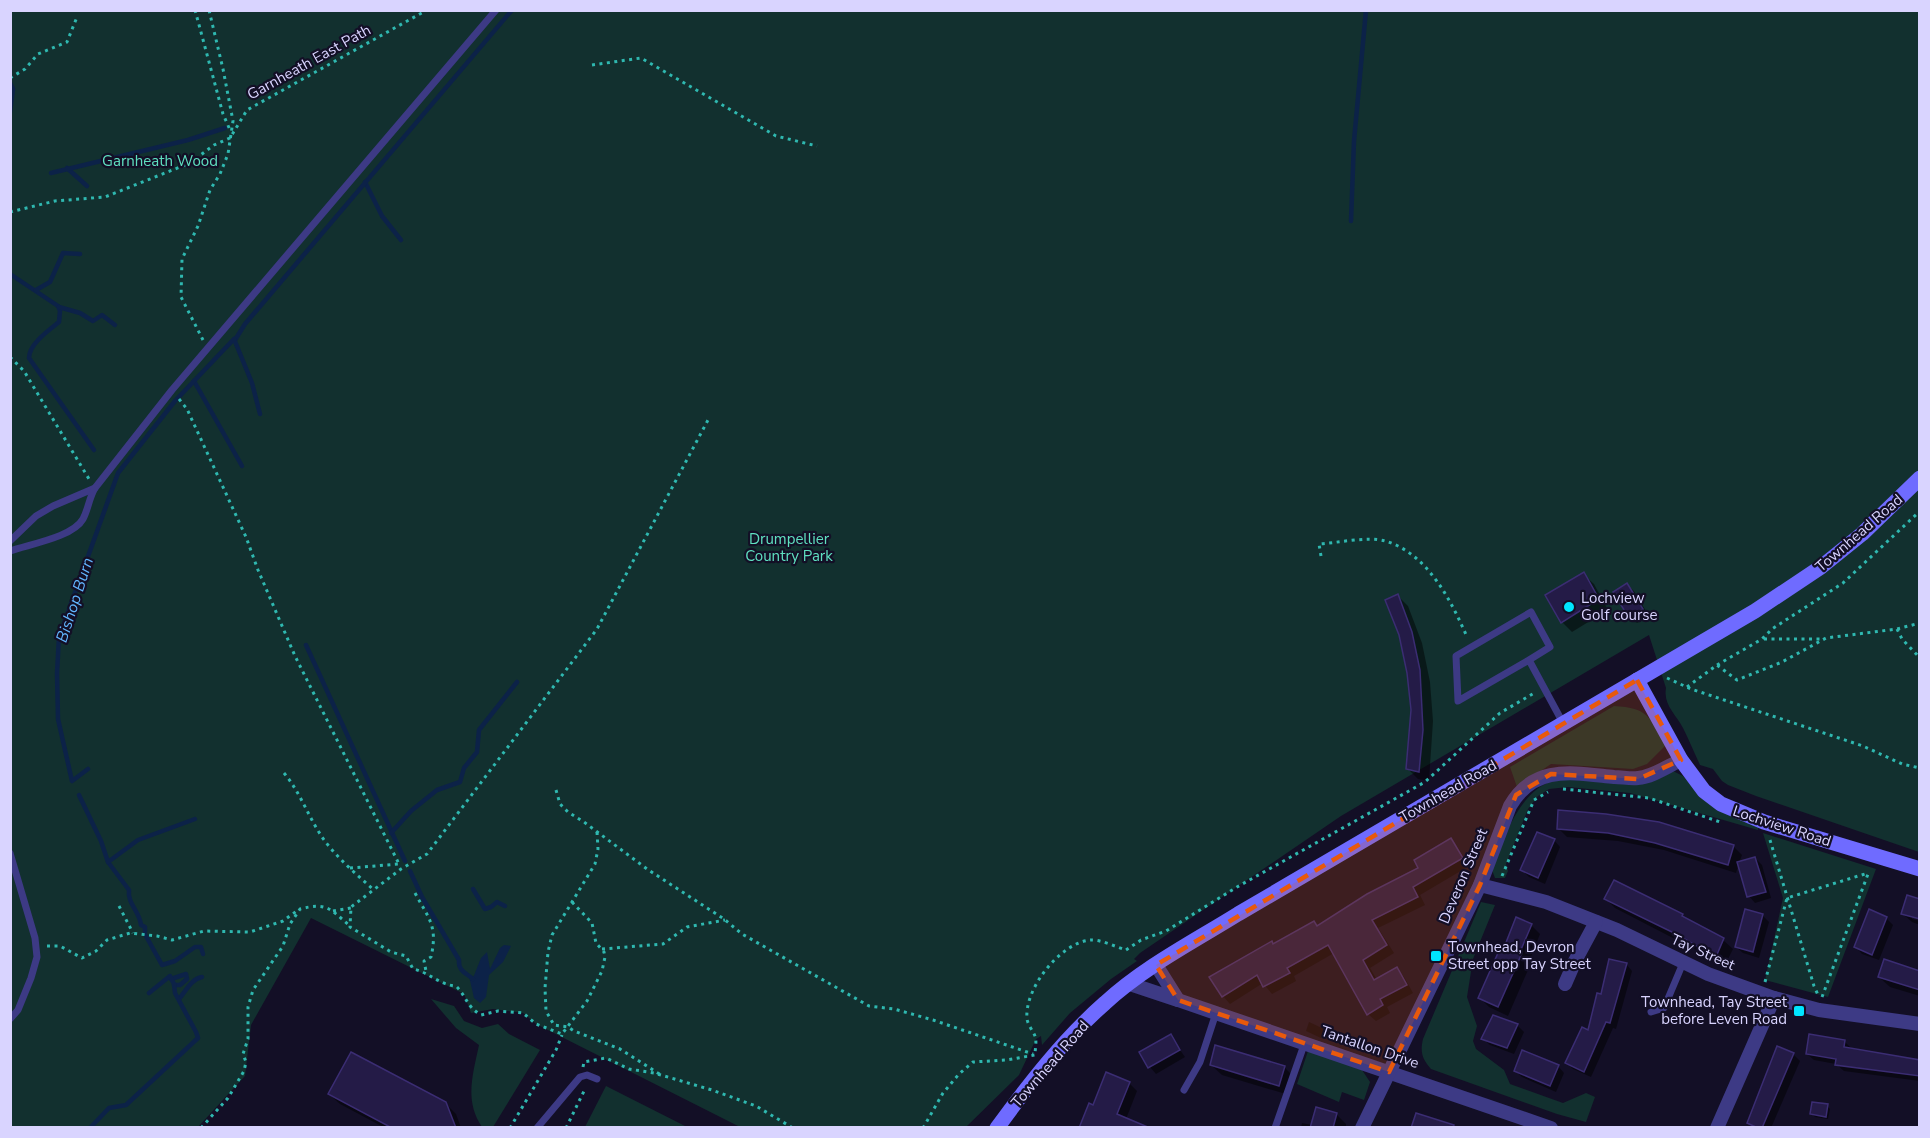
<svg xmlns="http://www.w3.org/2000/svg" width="1930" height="1138" font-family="'Nunito Sans',sans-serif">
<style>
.green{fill:#12302f}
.water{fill:#0c2248}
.shadow{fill:#0007}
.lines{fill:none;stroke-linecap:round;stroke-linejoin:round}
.stream{stroke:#0c2248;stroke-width:4.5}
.building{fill:#241b47;stroke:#3b2d73;stroke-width:1.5}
.path{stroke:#2fb8b0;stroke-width:3;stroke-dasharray:3 4.5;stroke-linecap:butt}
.lane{stroke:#3d3a85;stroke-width:7}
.street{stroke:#3d3a85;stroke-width:14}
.secondary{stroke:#6f6bff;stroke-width:15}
.marked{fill:#e8590c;fill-opacity:0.2;stroke:#e8590c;stroke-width:4.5;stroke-dasharray:12 8;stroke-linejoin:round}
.poi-dot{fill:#00e5ff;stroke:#130f26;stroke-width:2}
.labels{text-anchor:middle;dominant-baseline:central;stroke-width:4.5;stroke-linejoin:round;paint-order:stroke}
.street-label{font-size:15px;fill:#d9d4ff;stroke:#130f26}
.park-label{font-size:15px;fill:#5fe0c0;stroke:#130f26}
.poi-label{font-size:15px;fill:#d9d4ff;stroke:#130f26;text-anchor:start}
.water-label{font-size:16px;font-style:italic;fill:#62b6ff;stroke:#130f26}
</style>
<rect width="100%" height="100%" fill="#130f26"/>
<!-- green -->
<g class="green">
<path d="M10,11h1909v841l-163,-56 -28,-11 -6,-4 -9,-12 -13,-4c-6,-13 -11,-25 -17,-37 -7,-14 -20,-23 -17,-40l-17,-53 -308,181 -201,137 -6,6 3,2 -26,18 -41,34 -28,32 -1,-9 -5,3 -17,36 -53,52h-226l-204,-103 -13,-11 -30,-4 -22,4 -7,-19 -153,-76 -60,107 -6,51 -47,51h-187z"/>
<path d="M1614,706c35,2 35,11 52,39l-19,19 -14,5 -82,-5 -34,23 -7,-20z"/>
<path d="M1673,771l10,5 17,19 59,28 -1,7 -128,-37 -62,-6 -19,2 -11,7 -10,13 -22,55 2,7 -3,7h-10l-3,-8c13,-33 25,-77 62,-90z"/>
<polygon points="1763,833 1876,869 1828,997 1765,980 1783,898"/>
<path d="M1481,902l14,3 -22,54 -6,38 10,29 -4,15 3,8 28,21 6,14 53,19 23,-10 9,4 -9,25 -29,-8 -126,-45c-9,-10 -11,-17 -8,-30z"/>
<path d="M431,999l23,7 10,15 18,7 16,-4 11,10 31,16 -47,77h-11c-18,-26 -9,-53 -3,-82l-23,-17z"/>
<polygon points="1308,1051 1360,1067 1370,1082 1364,1100 1342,1092 1339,1102 1297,1084"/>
<polygon points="606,1086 687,1127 585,1127"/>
</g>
<!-- water -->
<polygon class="water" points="504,945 511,946 503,962 489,975 486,997 480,1003 474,998 469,976 473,978 481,958 487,952 490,969 500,948"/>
<!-- shadow -->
<g class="shadow">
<polygon points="1583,574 1594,584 1608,610 1572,632 1562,622"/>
<polygon points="1627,585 1634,591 1649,616 1637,623 1630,617"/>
<polygon points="1398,596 1408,606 1422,643 1430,682 1433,721 1429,781 1418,779 1408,769 1412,710"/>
<polygon points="1560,812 1733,846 1742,855 1739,863 1755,858 1762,865 1771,898 1755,903 1749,896 1739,863 1736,873 1664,850 1618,841 1567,837 1558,828"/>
<polygon points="1451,840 1458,848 1469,866 1420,895 1425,905 1378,928 1394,953 1370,968 1377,980 1397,969 1404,977 1413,993 1387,1007 1390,1013 1376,1021 1368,1014 1334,953 1294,976 1296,981 1272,994 1263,983 1230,1004 1223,996 1274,945 1318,927 1421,868"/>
<polygon points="1554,840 1560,847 1545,884 1529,877 1522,870"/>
<polygon points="1614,882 1682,915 1688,921 1723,940 1733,949 1725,965 1615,908 1606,899"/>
<polygon points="1903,914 1912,915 1912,919 1920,921 1920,925 1912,922"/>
<polygon points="1762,915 1769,922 1759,958 1743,953 1736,947"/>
<polygon points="1886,918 1893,925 1879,960 1862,954 1856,947"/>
<polygon points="1531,925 1540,934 1529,962 1531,963 1508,1016 1489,1007 1480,998 1505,947"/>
<polygon points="1626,964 1632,971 1616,1029 1613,1028 1591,1077 1573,1069 1567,1063 1589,1032"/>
<polygon points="1920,972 1920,996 1890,987 1879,977"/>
<polygon points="1309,1022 1324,1029 1321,1038 1306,1031"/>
<polygon points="1517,1025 1524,1032 1514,1054 1490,1045 1483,1039"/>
<polygon points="1170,1036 1185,1057 1156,1074 1150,1067"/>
<polygon points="1844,1041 1851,1048 1850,1050 1920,1062 1920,1081 1844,1071 1836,1064 1814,1060 1807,1054"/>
<polygon points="1793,1054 1800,1061 1771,1128 1754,1128 1749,1123"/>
<polygon points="1211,1065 1284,1067 1294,1077 1289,1095 1222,1075"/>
<polygon points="1558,1066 1564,1073 1556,1092 1522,1077 1515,1071"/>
<polygon points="1129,1083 1137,1091 1126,1119 1094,1106"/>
<polygon points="329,1094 445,1103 456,1114 461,1128 385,1128 340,1104"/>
<polygon points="1827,1106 1830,1109 1828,1119 1815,1117 1812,1114"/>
<polygon points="1336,1114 1346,1124 1346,1128 1301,1128 1302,1123 1312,1125"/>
</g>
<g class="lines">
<!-- stream -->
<g class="stream">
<polyline points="10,83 13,89 10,112"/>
<polyline points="67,168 87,186"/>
<polyline points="51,173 188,140 225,128"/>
<polyline points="365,182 382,216 401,240"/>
<polyline points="1351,221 1354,141 1366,10"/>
<path d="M10,274l48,32 2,5 -1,11c-10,8 -30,22 -30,36l65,92"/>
<polyline points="36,290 50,282 63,253 80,254"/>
<polyline points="59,307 80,313 93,321 102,315 115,325"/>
<polyline points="235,340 245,324 512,10"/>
<polyline points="194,381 242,466"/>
<polyline points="306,645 405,861"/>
<polyline points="88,769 72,781 58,719 57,673 59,637 118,473 175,401 234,339 252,383 260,414"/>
<path d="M79,795l22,46 7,21 21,28c-2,13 11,22 12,35l4,2v6"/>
<polyline points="391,833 411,811 437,790 460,782 464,768 477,752 479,730 517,682"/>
<polyline points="108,862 138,840 195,819"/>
<path d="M410,871l12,26 37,63c-1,11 7,13 14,19"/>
<polyline points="473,889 485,909 491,907 497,902 505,906"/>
<polyline points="146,936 162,965 175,961 195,947 201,947 203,954"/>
<polyline points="171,979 186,974 187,979 180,985 174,985"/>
<path d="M179,999c7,-8 12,-20 23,-22"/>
<polyline points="90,1128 109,1108 126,1105 198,1038 196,1032 175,993 174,984 170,976 149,993"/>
</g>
</g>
<!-- building -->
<g class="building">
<polygon points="1584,572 1599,599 1561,623 1545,595"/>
<polygon points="1627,583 1643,609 1629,618 1613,592"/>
<polygon points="1398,594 1412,632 1420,670 1423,730 1419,772 1406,769 1411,710 1407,673 1399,635 1385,600"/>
<polygon points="1558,810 1606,814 1659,822 1734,845 1728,865 1655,843 1608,833 1557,829"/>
<polygon points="1537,832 1555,839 1538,878 1520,870"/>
<polygon points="1451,838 1463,858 1413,887 1418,897 1372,920 1387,945 1363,960 1374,980 1397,967 1407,985 1380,999 1383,1005 1367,1015 1328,945 1287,968 1290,973 1263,987 1257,975 1222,997 1209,977 1272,941 1273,944 1314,921 1317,926 1367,894 1418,868 1414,860"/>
<polygon points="1755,857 1766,892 1747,897 1737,862"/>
<polygon points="1614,880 1683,914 1682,916 1724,938 1716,957 1674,933 1604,899"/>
<polygon points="1907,895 1920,899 1920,919 1901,914"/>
<polygon points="1745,909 1763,914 1753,952 1735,947"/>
<polygon points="1869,909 1887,917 1872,955 1854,947"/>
<polygon points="1516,917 1532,924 1520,952 1522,953 1498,1007 1478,998 1502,944 1505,945"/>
<polygon points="1609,959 1627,963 1610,1023 1606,1022 1584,1072 1565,1063 1582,1027 1588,1030 1597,993 1601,994"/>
<polygon points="1884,959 1920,971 1920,990 1878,977"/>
<polygon points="1493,1015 1518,1024 1507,1048 1481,1039"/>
<polygon points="1171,1034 1180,1050 1148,1068 1139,1052"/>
<polygon points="1809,1034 1845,1040 1844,1047 1920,1060 1920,1076 1835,1065 1836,1059 1806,1054"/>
<polygon points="1215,1045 1285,1066 1279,1086 1210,1065"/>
<polygon points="1777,1046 1794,1053 1762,1128 1758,1128 1747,1123"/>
<polygon points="1522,1050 1559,1065 1550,1086 1514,1071"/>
<polygon points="351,1052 446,1102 456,1128 392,1128 328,1094"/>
<polygon points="1106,1072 1130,1082 1117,1114 1150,1128 1079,1128 1089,1103 1093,1105"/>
<polygon points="1812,1102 1828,1104 1826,1117 1810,1114"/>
<polygon points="1316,1107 1337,1113 1333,1128 1310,1128"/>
<polygon points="1416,1113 1454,1125 1453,1128 1411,1128"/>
</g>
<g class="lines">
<!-- path -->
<g class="path">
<polyline points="195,10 223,114 230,130"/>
<polyline points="592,65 641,58 776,136 817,146"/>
<polyline points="10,78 25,69 38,54 67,42 77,17"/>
<polyline points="10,212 55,201 105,197 190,163 214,145 230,138 247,110 427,10"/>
<polyline points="203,340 181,297 182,259 198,226 210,190 220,174 228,154 233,121 223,69 209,10"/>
<polyline points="10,357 24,371 89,479"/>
<polyline points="179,399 187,409 246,537 258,570 295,656 399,864"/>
<path d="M1321,556l-2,-12c18,-1 49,-8 66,-3 42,12 66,59 82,96"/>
<polyline points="1897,629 1902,639 1920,658"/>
<polyline points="1764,639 1823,639"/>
<polyline points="1717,665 1762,639 1772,629 1843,583 1920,511"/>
<polyline points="1667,678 1691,689 1863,746 1902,764 1920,768"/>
<polyline points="1687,687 1717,665 1737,680 1782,662 1826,638 1897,629 1920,623"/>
<path d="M284,773c16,19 24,43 38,64 14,20 34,37 52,53"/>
<polyline points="1563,789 1649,798 1723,823"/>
<polyline points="556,790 560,804 568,812 584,822 647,869 724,919 742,934 869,1006 894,1009 933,1020 1033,1054"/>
<polyline points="597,832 598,849 595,864 552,935 548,952 545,988 546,1011 554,1025 568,1027 574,1031 620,1049 661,1075"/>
<polyline points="1770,840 1814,986 1819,997"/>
<polyline points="350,868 399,864"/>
<polyline points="1502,876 1534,800 1548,792"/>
<path d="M415,893c14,26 23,33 16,64l-7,4 2,10"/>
<path d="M572,902l20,21 4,20 8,9 1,5 -3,14 -15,30 -25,33 -26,-10 -13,-11 -25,-2 -17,4c-15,-9 -14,-18 -25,-29 -17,-1 -27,-14 -43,-17l-7,-13 -15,-4 -41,-25 1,-20 50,-38 26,-15 170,-225 111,-209"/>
<polyline points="119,906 133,933"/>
<polyline points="333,911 351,908"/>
<polyline points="47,946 60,946 82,958 96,951 107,940 130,933 157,936 172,940 204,931 250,932 283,921 298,910"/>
<polyline points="602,949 663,944 687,927 725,920"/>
<polyline points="1765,982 1787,898 1868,873"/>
<polyline points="1822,997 1868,874"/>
<polyline points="583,1067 584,1062 606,1058 629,1069 654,1073 712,1090 756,1106 793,1128"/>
<path d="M201,1128l27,-30 16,-27 2,-9 -3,-8 5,-15v-32l5,-17 30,-44 7,-22 10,-15c27,-7 30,0 50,17"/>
<polyline points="510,1128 556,1050 562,1035"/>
<polyline points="566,1128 585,1089"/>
<path d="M923,1128l20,-35 16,-19 14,-12 33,-2 29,-5c0,-6 2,-13 0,-19 -2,-5 -7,-11 -8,-17 -3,-30 33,-76 63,-79 10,-1 26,7 36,10l15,-10 25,-9 71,-44 188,-105 75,-69 36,-21"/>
</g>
<!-- lane -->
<g class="lane">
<polyline points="10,541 36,516 53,506 95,488 172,390 496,10"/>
<path d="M10,551c20,-7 63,-14 73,-32 5,-9 6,-21 12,-31"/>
<polyline points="1529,660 1550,647 1531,612 1456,656 1458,701 1529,660 1563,723"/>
<polyline points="10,853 35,938 37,957 31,978 18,1010 10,1019"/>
<polyline points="1651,1012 1664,1008 1683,963"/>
<polyline points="1184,1090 1200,1062 1216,1013"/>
<polyline points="537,1128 580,1077 587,1075 597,1079"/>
<polyline points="1275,1128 1305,1042"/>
</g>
<!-- street -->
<g class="street">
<polyline points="1480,885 1546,902 1617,930 1708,974 1774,998 1819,1010 1920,1024"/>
<polyline points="1156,965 1178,1000 1551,1128"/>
<polyline points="1130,984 1178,1000"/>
<polyline points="1565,984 1575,961 1596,922"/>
<path d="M1362,1128l118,-243 30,-79c24,-42 63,-33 104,-29 8,0 16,2 24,1 14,-1 30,-12 43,-18"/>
<polyline points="1717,1128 1774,998"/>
</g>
<!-- secondary -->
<g class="secondary">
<polyline points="1637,680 1681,760 1704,791 1721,804 1764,822 1920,869"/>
<path d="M997,1128c32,-44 67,-89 108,-125 39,-36 88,-61 133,-89l517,-303 66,-44 41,-33 58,-56"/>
</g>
</g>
<!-- marked area -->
<path class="marked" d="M1637,680l44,80 -43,19 -87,-5 -35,21 -36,90 -91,187 -211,-72 -22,-35z"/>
<!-- markers -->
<g class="poi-dot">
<circle cx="1569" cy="607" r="6"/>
<rect x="1430" y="950" width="12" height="12" rx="3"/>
<rect x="1793" y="1005" width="12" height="12" rx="3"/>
</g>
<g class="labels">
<!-- street labels -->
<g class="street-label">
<text transform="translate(309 62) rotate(-29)">Garnheath East Path</text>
<text transform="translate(1859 533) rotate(-41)">Townhead Road</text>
<text transform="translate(1448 791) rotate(-30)">Townhead Road</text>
<text transform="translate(1782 826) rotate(18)">Lochview Road</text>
<text transform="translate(1463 876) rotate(-67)">Deveron Street</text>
<text transform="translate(1703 952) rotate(24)">Tay Street</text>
<text transform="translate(1370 1047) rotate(19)">Tantallon Drive</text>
<text transform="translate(1050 1064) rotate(-49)">Townhead Road</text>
</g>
<!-- park labels -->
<g class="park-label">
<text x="160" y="161">Garnheath Wood</text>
<text x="789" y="539">Drumpellier<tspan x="789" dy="17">Country Park</tspan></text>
</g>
<!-- poi labels -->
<g class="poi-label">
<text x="1581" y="598">Lochview<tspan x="1581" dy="17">Golf course</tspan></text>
<text x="1448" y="947">Townhead, Devron<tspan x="1448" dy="17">Street opp Tay Street</tspan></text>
<text x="1787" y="1002" text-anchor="end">Townhead, Tay Street<tspan x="1787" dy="17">before Leven Road</tspan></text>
</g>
<!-- water labels -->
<g class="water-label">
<text transform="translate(75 600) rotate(-72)">Bishop Burn</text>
</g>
</g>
<!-- border -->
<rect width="1930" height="1138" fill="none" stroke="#d9d4ff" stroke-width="24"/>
</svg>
